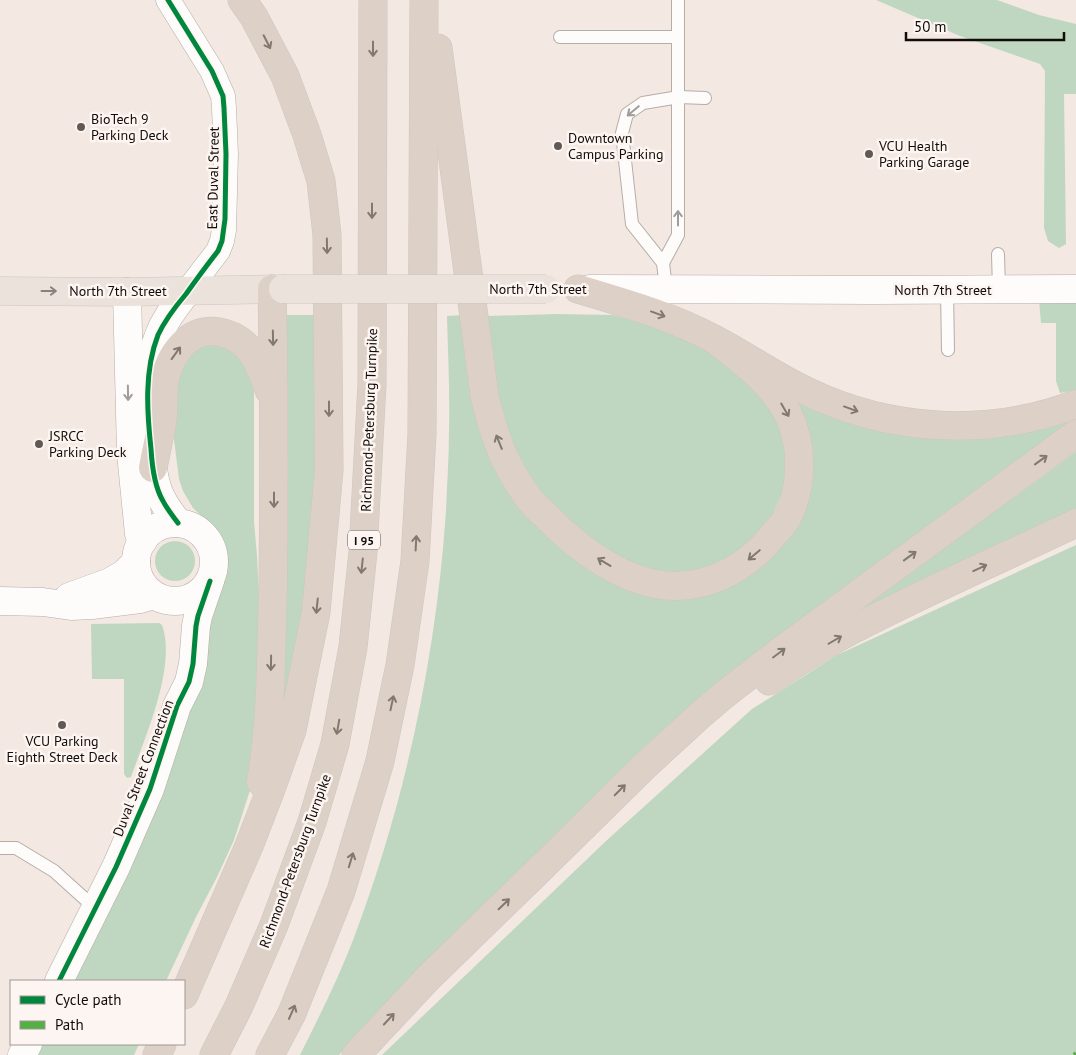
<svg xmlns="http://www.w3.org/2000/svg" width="1076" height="1055" font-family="'PT Sans',sans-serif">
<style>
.green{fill:#bfd7c0}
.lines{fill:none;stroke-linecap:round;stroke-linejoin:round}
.service-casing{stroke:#b5ada8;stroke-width:14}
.minor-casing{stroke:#b5ada8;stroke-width:25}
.tertiary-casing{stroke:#b5ada8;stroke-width:29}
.secondary-casing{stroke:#b5ada8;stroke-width:29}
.primary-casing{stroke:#ccc6c3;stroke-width:29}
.motorway-casing{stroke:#ccc6c3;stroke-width:29}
.service{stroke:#fdfcfb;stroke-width:12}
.minor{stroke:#fdfcfb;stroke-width:24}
.tertiary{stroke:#fdfcfb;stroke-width:28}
.secondary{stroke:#fdfcfb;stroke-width:28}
.primary{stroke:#eae2db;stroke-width:28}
.motorway{stroke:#ddd1c7;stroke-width:28}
.primary-bridge-casing{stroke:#ccc6c3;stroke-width:29;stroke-linecap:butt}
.primary-bridge{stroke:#eae2db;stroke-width:28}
.quiet{stroke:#54b044;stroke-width:4;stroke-dasharray:8 4;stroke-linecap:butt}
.cycleway-casing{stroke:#fdf5f1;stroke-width:8}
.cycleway{stroke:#00873e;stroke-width:5}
.oneway{stroke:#827872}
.oneway2{stroke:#9f9c9a}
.oneway3{stroke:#89827c}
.poi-dot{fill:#615955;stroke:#fdf5f1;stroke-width:2}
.labels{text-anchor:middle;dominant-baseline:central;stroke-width:5;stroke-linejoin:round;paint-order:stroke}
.shield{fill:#fdf5f1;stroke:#58524f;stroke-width:1}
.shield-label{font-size:12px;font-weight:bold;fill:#120c09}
.poi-label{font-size:14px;fill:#120c09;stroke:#fdf5f1;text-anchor:start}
.street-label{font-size:14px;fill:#120c09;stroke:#fdf5f1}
</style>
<rect width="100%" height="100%" fill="#f3e8e2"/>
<!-- green -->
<g class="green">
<polygon points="876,0 997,0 1039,15 1076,24 1076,94 1064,94 1066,244 1059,248 1048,241 1044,228 1045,71 1040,64 960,36"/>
<polygon points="1076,299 1076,390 1060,393 1056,381 1056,323 1041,323 1039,300"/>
<polygon points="556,314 613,315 642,323 686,339 723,357 777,414 788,463 782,493 771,518 756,538 722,562 702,569 681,573 642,568 589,540 545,497 532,481 513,446 496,396 487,316"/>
<polygon points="283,315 320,315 314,543 290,699 279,709"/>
<path d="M464,315l36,155 159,123 127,-59 3,-142 57,25 230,-5v12l-387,283 -43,38 -36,35 -147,151 -124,124h-39c19,-38 38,-76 53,-115 52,-137 83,-282 93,-429 1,-27 3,-54 3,-80 1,-38 -1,-77 -2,-115z"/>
<polygon points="230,342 254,381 254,522 257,556 263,678 252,784 234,840 217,877 196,917 166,981 71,981 162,796 198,684 204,649 219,584 223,577 226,566 225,545 219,533 193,508 183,491 179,479 173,432 173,388 195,344"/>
<polygon points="1076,452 1076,513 863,611 863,608 865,606"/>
<circle cx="175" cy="561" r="20"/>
<polygon points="1076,545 1076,1052 1073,1055 382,1055 606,841 752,709 837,655"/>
<path d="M159,623l3,2c15,41 -17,112 -31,152l-4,1 -3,-4v-95h-32l-1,-55z"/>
<polygon points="40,1044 139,1044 134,1055 34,1055"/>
</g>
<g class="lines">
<!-- service casing -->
<g class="service-casing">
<g id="service">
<polyline points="560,37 678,37"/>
<polyline points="998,254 999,289"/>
<polyline points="663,263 678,235 678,0"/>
<polyline points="666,289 663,263 632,224 622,133 627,114 643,103 679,97 705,98"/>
<polyline points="947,290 948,350"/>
<polyline points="0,848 16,848 54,871 95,908"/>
</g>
</g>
<!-- minor casing -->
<g class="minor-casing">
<polyline id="minor" points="168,0 212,71 223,96 224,108 226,154 224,230 222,241 218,251 188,290"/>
</g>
<!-- tertiary casing -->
<g class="tertiary-casing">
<g id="tertiary">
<polyline points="127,292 131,453 139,534 143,541"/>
<path d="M178,523c-5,-7 -11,-14 -15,-22 -9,-15 -11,-35 -12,-52 -4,-37 -7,-78 8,-114 6,-17 18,-30 29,-45"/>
<circle cx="175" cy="562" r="39"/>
<polyline points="69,597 110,582 124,574 136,562"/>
<polyline points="0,601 43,602 71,606 92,605 140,599 154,595"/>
<polyline points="59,981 116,867 150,789 177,706 189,682 193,664 196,626 198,616 210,581"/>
<polyline points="22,1055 28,1044"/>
</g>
</g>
<!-- secondary casing -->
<g class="secondary-casing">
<polyline id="secondary" points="590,289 873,290 1076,289"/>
</g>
<!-- primary casing -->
<g class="primary-casing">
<polyline id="primary" points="0,291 127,292 283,289"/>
</g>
<!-- motorway casing -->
<g class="motorway-casing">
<g id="motorway">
<path d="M438,48l47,351c4,13 7,27 12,40 6,19 20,43 32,60 4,5 10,11 16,16 32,33 80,70 129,71 40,0 76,-21 100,-52 5,-5 11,-12 14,-18 15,-31 15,-72 0,-102 -16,-32 -47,-54 -74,-75"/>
<path d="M578,289c47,14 93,27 136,50 31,16 60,37 92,52 84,41 183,46 270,13"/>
<path d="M153,468c3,-18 8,-35 10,-53 1,-10 0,-21 1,-31 4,-27 24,-58 55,-52 32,6 40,31 50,58"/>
<path d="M769,681c27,-18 53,-35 81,-50 74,-39 151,-72 226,-108"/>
<path d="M261,782c11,-65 10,-131 12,-197 1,-98 1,-197 -1,-296"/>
<polyline points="184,995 249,846 271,789 292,730 316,612 329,470 327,235 321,181 307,135 285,76 254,17 242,0"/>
<polyline points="157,1055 162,1044"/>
<polyline points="214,1055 239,1006 274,925 312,822 335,744 353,647 363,552 372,384 373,0"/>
<polyline points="270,1055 292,1013 341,891 380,761 400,665 415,561 422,434 424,0"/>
<polyline points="356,1055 429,977 539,870 648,763 698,717 725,694 778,653 1076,434"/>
</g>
</g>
<!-- service -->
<use href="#service" class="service"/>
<!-- minor -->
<use href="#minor" class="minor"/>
<!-- tertiary -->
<use href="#tertiary" class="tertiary"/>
<!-- secondary -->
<use href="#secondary" class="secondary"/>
<!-- primary -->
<use href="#primary" class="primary"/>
<!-- motorway -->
<use href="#motorway" class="motorway"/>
<!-- primary-bridge casing -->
<g class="primary-bridge-casing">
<polyline id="primary-bridge" points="283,289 546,289"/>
</g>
<!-- primary-bridge -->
<use href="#primary-bridge" class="primary-bridge"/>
<!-- quiet -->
<polyline class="quiet" points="1074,1055 1076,1053"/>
<!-- cycleway casing -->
<g class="cycleway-casing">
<g id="cycleway">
<path d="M168,0l44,71 11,25 1,12 2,46 -1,65 -3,22 -4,10c-11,14 -22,29 -32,43 -11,13 -21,26 -28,41 -14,36 -11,77 -7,114 1,17 3,37 12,52 4,8 10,15 15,22"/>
<polyline points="59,981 116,867 150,789 177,706 189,682 193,664 196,626 198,616 210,581"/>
</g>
</g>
<!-- cycleway -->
<use href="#cycleway" class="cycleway"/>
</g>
<!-- one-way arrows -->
<defs><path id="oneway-shaft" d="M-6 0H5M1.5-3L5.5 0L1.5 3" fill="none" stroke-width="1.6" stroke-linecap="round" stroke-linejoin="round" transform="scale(1.25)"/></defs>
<g class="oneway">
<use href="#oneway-shaft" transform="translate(267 42) rotate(63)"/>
<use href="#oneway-shaft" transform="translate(373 49) rotate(90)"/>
<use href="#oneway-shaft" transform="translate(372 211) rotate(90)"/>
<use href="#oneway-shaft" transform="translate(327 246) rotate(89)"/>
<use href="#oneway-shaft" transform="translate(658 314) rotate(20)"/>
<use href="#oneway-shaft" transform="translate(273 338) rotate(89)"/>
<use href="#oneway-shaft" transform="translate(176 353) rotate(-54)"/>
<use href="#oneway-shaft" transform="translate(329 409) rotate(90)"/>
<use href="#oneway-shaft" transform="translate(851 409) rotate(20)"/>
<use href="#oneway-shaft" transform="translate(785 410) rotate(60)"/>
<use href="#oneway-shaft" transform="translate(499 442) rotate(-112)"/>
<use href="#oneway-shaft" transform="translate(1041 460) rotate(-36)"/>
<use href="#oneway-shaft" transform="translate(274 500) rotate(90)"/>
<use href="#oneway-shaft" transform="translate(416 543) rotate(-87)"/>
<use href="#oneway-shaft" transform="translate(754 555) rotate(140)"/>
<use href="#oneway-shaft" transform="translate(910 556) rotate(-36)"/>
<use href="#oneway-shaft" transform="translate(604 562) rotate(-149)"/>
<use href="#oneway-shaft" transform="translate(362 566) rotate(96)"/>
<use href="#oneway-shaft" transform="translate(980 568) rotate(-25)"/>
<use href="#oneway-shaft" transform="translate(317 606) rotate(96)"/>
<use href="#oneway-shaft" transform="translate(835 640) rotate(-30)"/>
<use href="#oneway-shaft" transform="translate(779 653) rotate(-37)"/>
<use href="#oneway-shaft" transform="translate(271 663) rotate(91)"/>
<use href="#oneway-shaft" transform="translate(392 703) rotate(-78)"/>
<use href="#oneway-shaft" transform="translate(338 727) rotate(100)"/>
<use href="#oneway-shaft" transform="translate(620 790) rotate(-45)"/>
<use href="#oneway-shaft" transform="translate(351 860) rotate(-73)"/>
<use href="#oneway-shaft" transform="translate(504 904) rotate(-44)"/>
<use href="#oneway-shaft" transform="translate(292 1012) rotate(-66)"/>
<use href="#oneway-shaft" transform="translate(389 1019) rotate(-47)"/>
</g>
<g class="oneway2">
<use href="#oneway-shaft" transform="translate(633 111) rotate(140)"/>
<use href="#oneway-shaft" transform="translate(678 218) rotate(-90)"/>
<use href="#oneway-shaft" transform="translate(128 393) rotate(89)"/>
</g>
<use class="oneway3" href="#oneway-shaft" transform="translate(49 291)"/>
<!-- markers -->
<g class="poi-dot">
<circle cx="81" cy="127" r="5"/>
<circle cx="558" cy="146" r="5"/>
<circle cx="869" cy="154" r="5"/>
<circle cx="39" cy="444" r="5"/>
<circle cx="62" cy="725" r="5"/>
</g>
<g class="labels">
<!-- shield labels -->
<rect class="shield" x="348" y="530.5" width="32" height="19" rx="4"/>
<g class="shield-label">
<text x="364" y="540">I 95</text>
</g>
<!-- poi labels -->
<g class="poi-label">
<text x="91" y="119">BioTech 9<tspan x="91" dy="16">Parking Deck</tspan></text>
<text x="568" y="138">Downtown<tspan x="568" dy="16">Campus Parking</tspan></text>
<text x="879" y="146">VCU Health<tspan x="879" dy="16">Parking Garage</tspan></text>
<text x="49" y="436">JSRCC<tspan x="49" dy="16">Parking Deck</tspan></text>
<text x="62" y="741" text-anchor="middle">VCU Parking<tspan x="62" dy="16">Eighth Street Deck</tspan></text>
</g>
<!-- street labels -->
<g class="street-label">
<text transform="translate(213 178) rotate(-89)">East Duval Street</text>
<text x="538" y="289">North 7th Street</text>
<text x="943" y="290">North 7th Street</text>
<text x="118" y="291">North 7th Street</text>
<text transform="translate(369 420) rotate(-88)">Richmond-Petersburg Turnpike</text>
<text transform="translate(143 768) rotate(-69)">Duval Street Connection</text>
<text transform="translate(295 861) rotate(-70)">Richmond-Petersburg Turnpike</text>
</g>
</g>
<!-- legend -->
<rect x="10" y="980" width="175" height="65" fill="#fdf5f1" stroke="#9f9894"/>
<rect x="20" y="996" width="25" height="8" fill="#00873e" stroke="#9f9894"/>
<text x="55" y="1005" font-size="15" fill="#120c09">Cycle path</text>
<rect x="20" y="1021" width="25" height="8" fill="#54b044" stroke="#9f9894"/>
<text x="55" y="1030" font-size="15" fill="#120c09">Path</text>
<!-- scale -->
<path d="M906 32v8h158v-8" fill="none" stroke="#120c09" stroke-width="2.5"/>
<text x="914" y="32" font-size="15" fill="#120c09" stroke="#fdf5f1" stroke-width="4" paint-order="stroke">50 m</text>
</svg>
